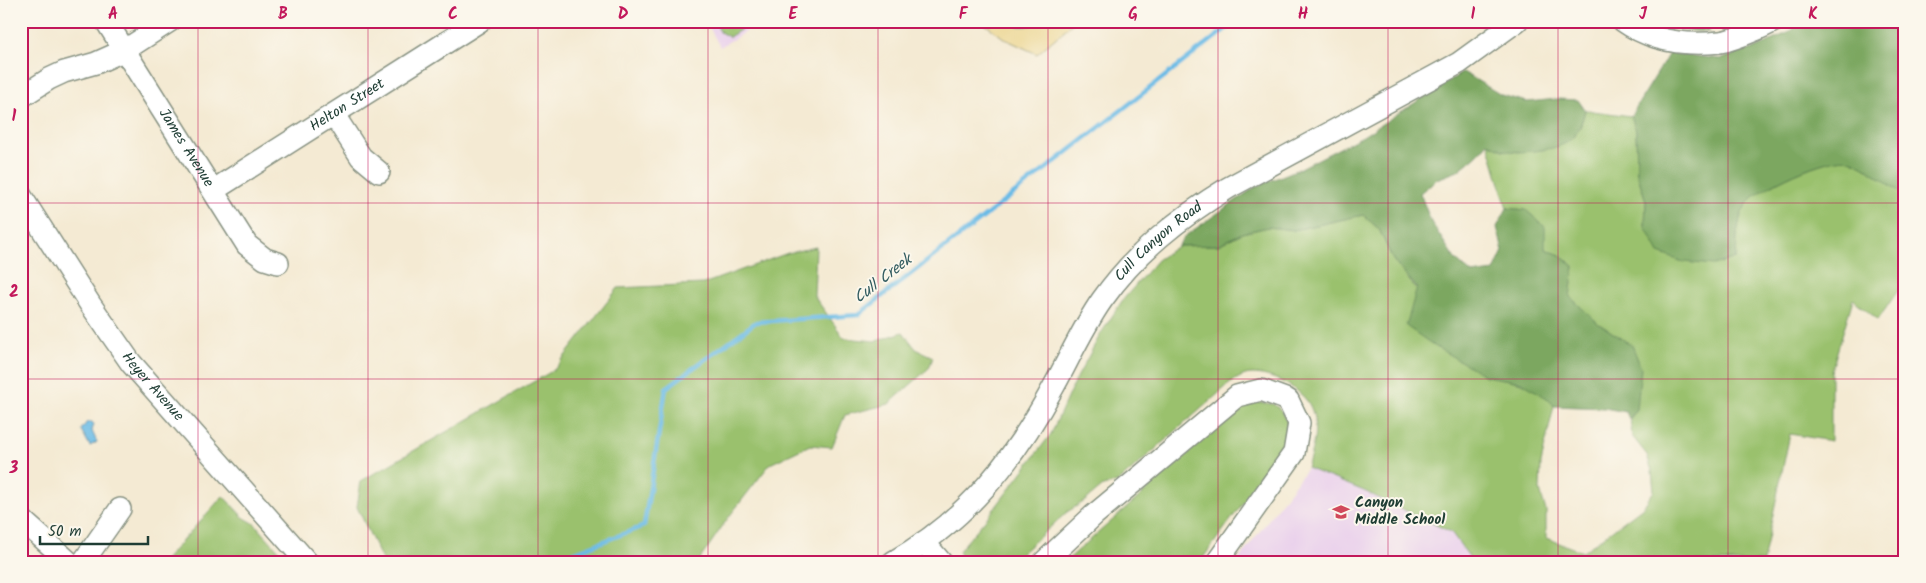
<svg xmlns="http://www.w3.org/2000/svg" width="1926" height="583" font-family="Kalam,sans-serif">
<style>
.built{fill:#ead1ec}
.green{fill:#9ac16d;stroke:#5c7f50}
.forest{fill:#7ba760;stroke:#4d724a}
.sand{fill:#eeda9e;stroke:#868c69}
.water{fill:#6bbbe6;stroke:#457c8d}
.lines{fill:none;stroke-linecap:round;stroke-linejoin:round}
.stream{stroke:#6bbbe6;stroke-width:4.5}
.minor-casing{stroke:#8a9484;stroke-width:24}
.minor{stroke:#fff;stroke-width:21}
.grid{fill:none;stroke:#c2185b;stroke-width:1;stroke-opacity:0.55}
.labels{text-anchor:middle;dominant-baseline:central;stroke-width:4;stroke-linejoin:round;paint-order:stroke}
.street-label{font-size:15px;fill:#1f3d34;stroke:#fbf7ec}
.poi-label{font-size:15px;font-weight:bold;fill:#1f3d34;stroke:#fbf7ec;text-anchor:start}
.water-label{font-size:16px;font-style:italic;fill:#325c60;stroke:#fbf7ec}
.neatline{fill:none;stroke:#c2185b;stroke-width:2}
.grid-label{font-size:16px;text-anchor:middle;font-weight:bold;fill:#c2185b}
</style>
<rect width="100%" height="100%" fill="#fbf7ec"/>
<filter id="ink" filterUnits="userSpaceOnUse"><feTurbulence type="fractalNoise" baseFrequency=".02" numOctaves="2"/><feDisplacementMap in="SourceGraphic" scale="10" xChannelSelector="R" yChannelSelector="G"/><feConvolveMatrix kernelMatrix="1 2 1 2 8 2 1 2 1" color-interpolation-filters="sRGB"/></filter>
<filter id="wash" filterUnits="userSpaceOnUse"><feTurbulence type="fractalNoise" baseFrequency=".0096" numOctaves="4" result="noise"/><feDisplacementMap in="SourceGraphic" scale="20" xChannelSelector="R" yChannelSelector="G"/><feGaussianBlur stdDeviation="1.12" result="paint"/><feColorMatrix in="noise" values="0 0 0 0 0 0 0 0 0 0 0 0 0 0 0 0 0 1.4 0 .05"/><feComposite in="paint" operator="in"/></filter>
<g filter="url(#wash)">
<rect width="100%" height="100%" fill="#f4ead3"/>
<!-- built -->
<g class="built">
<polygon points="706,21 752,21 745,32 720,47"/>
<polygon points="1307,468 1364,491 1451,532 1473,562 1237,562"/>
</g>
<!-- green -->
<g class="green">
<polygon points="715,21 747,21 742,29 729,37 720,32"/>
<path d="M1585,110l46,6 5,14 1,43 9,28 -1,26 91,31c1,-18 0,-38 10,-53 10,-17 85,-51 104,-45 17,6 40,25 55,36v84l-27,40 -25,-21 -22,73v69l-41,-7 -27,128h-290l-22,-30 -87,-41 -57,-23c6,-20 13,-45 2,-64 -10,-17 -38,-30 -57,-30 -9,0 -17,6 -24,11l-110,97 -15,4 -18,15 -18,11 -55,50h-48l-5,-11 36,-43 56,-74 21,-47 28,-52 22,-34 35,-41 21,-14 40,-1 24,-12 26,-6 26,3 69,-15 16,14 14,31 93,116c22,3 56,8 68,30l-13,57 -1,27 6,21v27l37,14 60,-45 11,-16 -2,-20 -5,-16 -15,-19 -2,-17 7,-10 -5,-64 -33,-21 -29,-27 4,-31 -14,-11 -15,-6 -19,-39 -19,-2 -19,-65 15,7 16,2 61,-24z"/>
<polygon points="816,247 814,296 844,338 876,341 903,332 916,349 933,357 929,368 889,404 845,415 832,447 810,445 770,464 728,518 698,562 383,562 357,507 361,481 554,370 618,288 703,284 788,253"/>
<polygon points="1257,402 1273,404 1280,409 1287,422 1286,442 1273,462 1200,562 1065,562 1180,461 1220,422 1242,406"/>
<polygon points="223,496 243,517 255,524 289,562 163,562"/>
</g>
<!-- forest -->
<g class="forest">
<path d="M1656,21h49l4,11c-19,-1 -36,-2 -53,-11z"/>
<path d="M1803,21h102v175c-15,-11 -38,-30 -55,-36 -19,-6 -94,28 -104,45 -10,15 -9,35 -10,53l-22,7 -31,-3 -24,-9 -14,-26 1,-26 -9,-28 -1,-43 -5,-14c12,-21 26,-41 38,-63l52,6 35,-11 33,-16z"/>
<path d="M1463,72l38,23 26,7 30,-3 21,1 7,10c-3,12 -6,23 -16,31 -13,10 -51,13 -66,9 -5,-2 -10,-5 -15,-7l-12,13 -18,15 -21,8 -17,14 11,29 24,37 17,15 22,-3 9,-20 -6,-24 10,-19 19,2 19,17v22l15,6 14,11 -4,31 29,27 33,21 9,23 -4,41 -8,10 -3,-7 -22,-4 -50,-2 -4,-6 -29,-18 -35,-6 -50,-29 -30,-21 11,-38 -24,-28 -14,-31 -16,-14 -69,15 -26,-3 -26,6 -24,12 -40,1 7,-10 70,-49 46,-19 62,-32z"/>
</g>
<!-- sand -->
<polygon class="sand" points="981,21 1007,21 1011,24 1046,21 1075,21 1037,54 1005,39"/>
<!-- water -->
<g class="water">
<path d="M1007,21h39c-11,4 -29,9 -39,0z"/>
<polygon points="87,422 92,422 94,424 92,431 97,442 90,446 81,430"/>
</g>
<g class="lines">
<!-- stream -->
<polyline class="stream" points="549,562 644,526 666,388 756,322 858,315 1236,21"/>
</g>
</g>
<g filter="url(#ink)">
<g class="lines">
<!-- minor casing -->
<g class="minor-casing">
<g id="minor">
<path id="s1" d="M106,21l141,224 18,14 13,4"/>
<path d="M1623,21c28,20 62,25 97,21 11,-1 44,-15 54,-21"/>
<polyline points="21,97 49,79 64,72 96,63 125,50 170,21"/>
<polyline points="334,115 361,157 379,172"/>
<path id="s2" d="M214,190l266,-169"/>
<path id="s3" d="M21,196l69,108 41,59 176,199"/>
<polyline points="21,519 69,562"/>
<polyline points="924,542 941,562"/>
<polyline points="83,562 120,509"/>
<path id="s4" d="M893,562c75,-43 121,-102 161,-176 16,-29 29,-59 48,-86 34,-48 77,-82 126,-112l231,-125 58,-42"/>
<polyline points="1044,562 1094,515 1237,396 1261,390 1288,400 1299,423 1294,453 1217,562"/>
</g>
</g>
<!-- minor -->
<use href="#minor" class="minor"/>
</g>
</g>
<!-- grid -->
<path class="grid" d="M198,21v541M368,21v541M538,21v541M708,21v541M878,21v541M1048,21v541M1218,21v541M1388,21v541M1558,21v541M1728,21v541M21,203h1884M21,379h1884"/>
<!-- icons -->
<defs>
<g id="school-bare" transform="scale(1.35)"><path d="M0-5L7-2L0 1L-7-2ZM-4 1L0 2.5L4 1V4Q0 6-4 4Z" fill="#d1495b" stroke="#fbf7ec" stroke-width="2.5" paint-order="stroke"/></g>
</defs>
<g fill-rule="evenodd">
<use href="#school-bare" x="1341" y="512"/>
</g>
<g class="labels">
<!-- street labels -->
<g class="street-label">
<text stroke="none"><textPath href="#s2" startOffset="158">Helton Street</textPath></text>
<text stroke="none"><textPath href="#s1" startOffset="150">James Avenue</textPath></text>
<text stroke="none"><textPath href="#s4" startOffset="422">Cull Canyon Road</textPath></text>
<text stroke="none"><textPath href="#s3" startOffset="232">Heyer Avenue</textPath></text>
</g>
<!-- poi labels -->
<g class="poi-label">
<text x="1355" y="503">Canyon<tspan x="1355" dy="17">Middle School</tspan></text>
</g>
<!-- water labels -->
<g class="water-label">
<text transform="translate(883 279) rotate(-38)">Cull Creek</text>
</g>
</g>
<!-- margin -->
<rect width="1926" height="583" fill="none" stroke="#fbf7ec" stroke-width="55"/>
<!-- scale -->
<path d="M40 536v8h108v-8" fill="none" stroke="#1f3d34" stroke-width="2.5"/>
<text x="48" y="536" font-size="15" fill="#1f3d34" stroke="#fbf7ec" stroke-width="4" paint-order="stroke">50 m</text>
<rect x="28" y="28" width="1870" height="528" class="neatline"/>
<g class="grid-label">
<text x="113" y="19">A</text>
<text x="283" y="19">B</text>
<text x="453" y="19">C</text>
<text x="623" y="19">D</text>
<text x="793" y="19">E</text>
<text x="963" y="19">F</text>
<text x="1133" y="19">G</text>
<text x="1303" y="19">H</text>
<text x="1473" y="19">I</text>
<text x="1643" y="19">J</text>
<text x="1813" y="19">K</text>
<text x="14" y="121">1</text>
<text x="14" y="297">2</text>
<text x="14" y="473">3</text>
</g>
</svg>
